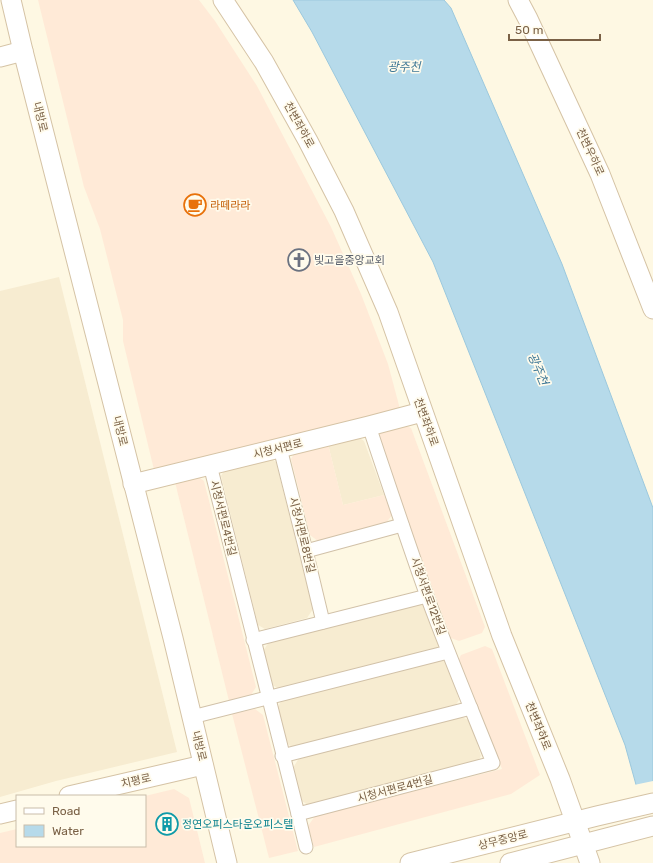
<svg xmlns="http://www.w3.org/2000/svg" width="653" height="863" font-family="Rubik,'Noto Sans KR',sans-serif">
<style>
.residential{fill:#f7ecd1}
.commercial{fill:#ffead7}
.water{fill:#b6daea;stroke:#9bc8dd}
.pier{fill:#fef8e3}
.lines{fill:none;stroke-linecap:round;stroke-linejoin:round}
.street-casing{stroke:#d1c1a8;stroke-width:15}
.secondary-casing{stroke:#d5c3a5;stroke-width:21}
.street{stroke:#fff;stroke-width:13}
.secondary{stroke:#fff;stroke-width:19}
.labels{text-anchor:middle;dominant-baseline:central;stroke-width:3.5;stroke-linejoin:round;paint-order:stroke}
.street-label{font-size:11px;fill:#7a6146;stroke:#fffbec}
.food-label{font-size:11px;fill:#c56008;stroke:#fffbec;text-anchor:start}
.worship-label{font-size:11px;fill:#5b616d;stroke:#fffbec;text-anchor:start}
.culture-label{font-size:11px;fill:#0d838f;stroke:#fffbec;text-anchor:start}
.water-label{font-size:12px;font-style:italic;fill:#407997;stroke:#fffbec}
</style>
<rect width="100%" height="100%" fill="#fef8e3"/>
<!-- residential -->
<g class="residential">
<polygon points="59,277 177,752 56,781 0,797 0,291"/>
<polygon points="358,437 364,441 384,495 343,505 328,444"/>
<polygon points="270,458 276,462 313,609 307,618 265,629 258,625 221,476 224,471"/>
<polygon points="423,603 427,606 439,645 435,650 279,689 271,684 263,651 269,642"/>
<polygon points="443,660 448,663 459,700 455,706 292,747 285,742 277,709 282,699"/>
<polygon points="462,717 470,721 481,756 477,762 308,805 302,801 293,768 299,758"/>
</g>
<!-- commercial -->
<g class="commercial">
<polygon points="38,0 199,0 215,21 257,86 331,227 361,294 388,364 400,409 155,474 123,341 123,320 100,229 84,187"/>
<polygon points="401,424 411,428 485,627 482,633 459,641 451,638 377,438 382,430"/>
<polygon points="328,444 343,505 384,495 392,515 386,523 318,541 310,535 291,459 295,452"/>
<polygon points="197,476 204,481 256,687 251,695 229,701 175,482"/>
<polygon points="485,646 492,649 540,775 511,794 314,847 308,826 315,816 502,769 458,661 461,655"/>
<polygon points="255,709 263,715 298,851 269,858 232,714"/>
<polygon points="174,789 189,798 205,863 0,863 0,833 17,829 17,846 145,846 145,796"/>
</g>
<!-- water -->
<polygon class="water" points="293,0 444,0 451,8 562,264 653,508 653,846 625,745 433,262 312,32"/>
<!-- pier -->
<polygon class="pier" points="653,781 653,848 651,847 634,785"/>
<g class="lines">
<!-- street casing -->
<g class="street-casing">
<g id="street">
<polyline points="280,448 306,551 323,622"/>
<path d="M210,465l88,349 195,-51c-22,-55 -45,-110 -66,-167 -20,-56 -39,-113 -58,-170"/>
<polyline points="306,551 402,525"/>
<polyline points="253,640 427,596"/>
<polyline points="192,717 448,652"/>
<polyline points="282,756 471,708"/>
<polyline points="298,814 306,847"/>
</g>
</g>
<!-- secondary casing -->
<g class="secondary-casing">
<g id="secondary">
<polyline points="11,0 23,51 173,638 227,863"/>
<polyline points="223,0 264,62 308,141 344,211 388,312 502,636 560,779 590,863"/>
<polyline points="518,0 528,19 600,174 653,309"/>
<polyline points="0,57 23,51"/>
<polyline points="133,484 369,426 422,412"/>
<polyline points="69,796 203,765"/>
<polyline points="0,814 17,810"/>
<polyline points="410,863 597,816 653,803"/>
<polyline points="510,863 653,826"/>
</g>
</g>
<!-- street -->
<use href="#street" class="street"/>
<!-- secondary -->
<use href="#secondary" class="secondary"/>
</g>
<!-- icons -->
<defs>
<g id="cafe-ring" transform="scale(1.15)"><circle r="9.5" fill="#fffbec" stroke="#e8710a" stroke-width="1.5"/><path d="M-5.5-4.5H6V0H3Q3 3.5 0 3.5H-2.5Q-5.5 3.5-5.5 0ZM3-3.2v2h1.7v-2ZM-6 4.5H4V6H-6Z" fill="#e8710a"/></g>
<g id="church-ring" transform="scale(1.15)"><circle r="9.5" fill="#fffbec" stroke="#6b7280" stroke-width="1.5"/><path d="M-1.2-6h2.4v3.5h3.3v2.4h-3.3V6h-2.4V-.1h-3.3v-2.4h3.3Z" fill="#6b7280"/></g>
<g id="building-ring" transform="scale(1.15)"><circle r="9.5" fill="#fffbec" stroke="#0f9aa8" stroke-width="1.5"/><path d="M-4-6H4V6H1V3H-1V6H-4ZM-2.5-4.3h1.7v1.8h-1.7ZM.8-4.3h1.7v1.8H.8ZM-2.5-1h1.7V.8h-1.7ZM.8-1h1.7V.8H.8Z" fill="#0f9aa8"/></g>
</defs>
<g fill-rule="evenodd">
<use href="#cafe-ring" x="195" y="205"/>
<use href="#church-ring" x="299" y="260"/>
<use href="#building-ring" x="167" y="824"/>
</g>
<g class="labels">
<!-- street labels -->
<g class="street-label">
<text transform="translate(40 117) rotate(76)">내방로</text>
<text transform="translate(299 125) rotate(61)">천변좌하로</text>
<text transform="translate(590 152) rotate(65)">천변우하로</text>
<text transform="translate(426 422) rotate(70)">천변좌하로</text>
<text transform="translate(120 431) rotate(76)">내방로</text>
<text transform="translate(278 449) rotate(-14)">시청서편로</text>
<text transform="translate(223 518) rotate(76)">시청서편로4번길</text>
<text transform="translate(302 535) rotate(76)">시청서편로8번길</text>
<text transform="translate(428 596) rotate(70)">시청서편로12번길</text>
<text transform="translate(538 726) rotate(68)">천변좌하로</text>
<text transform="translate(199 746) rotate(76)">내방로</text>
<text transform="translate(136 781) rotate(-13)">치평로</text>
<text transform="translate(395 789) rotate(-15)">시청서편로4번길</text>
<text transform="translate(503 840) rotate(-14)">상무중앙로</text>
</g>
<!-- food labels -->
<g class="food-label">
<text x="210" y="205">라떼라라</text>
</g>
<!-- worship labels -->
<g class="worship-label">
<text x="314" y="260">빛고을중앙교회</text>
</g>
<!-- culture labels -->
<g class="culture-label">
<text x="182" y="824">정연오피스타운오피스텔</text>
</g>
<!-- water labels -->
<g class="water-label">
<text x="404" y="67">광주천</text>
<text transform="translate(538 369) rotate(67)">광주천</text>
</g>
</g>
<!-- legend -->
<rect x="16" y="795" width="130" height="52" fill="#fffbec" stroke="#cabdaa"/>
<rect x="24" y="808" width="20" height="6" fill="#ffffff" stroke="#cabdaa"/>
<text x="52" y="815" font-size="12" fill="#7a6146">Road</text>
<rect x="24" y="825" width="20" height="12" fill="#b6daea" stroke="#cabdaa"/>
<text x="52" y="835" font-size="12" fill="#7a6146">Water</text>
<!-- scale -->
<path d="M509 34v6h91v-6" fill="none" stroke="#7a6146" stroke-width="2"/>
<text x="515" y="34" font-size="12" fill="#7a6146" stroke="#fffbec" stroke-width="3" paint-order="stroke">50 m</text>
</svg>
